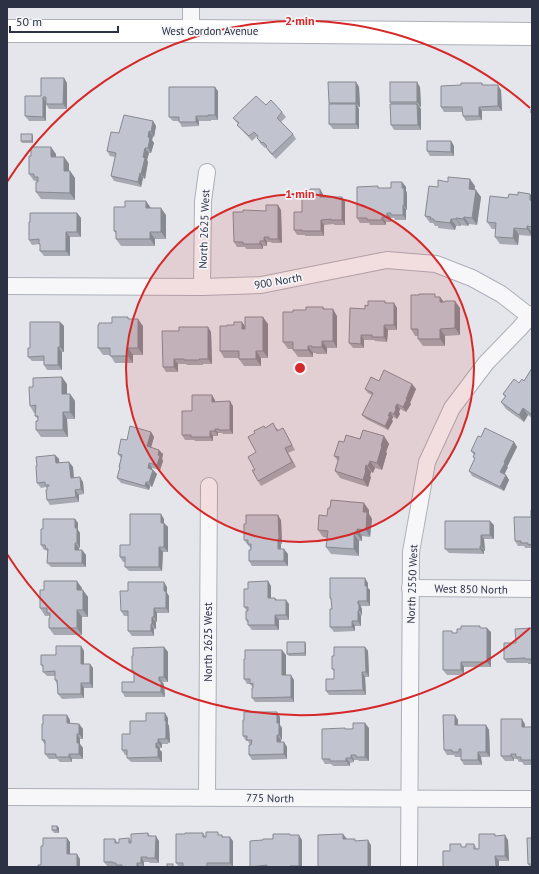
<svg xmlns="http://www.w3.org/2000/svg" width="539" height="874" font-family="'PT Sans',sans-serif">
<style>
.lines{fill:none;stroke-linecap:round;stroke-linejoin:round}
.street-casing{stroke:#adb0b9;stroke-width:18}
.secondary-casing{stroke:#adb0b9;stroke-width:24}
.street{stroke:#f7f7f9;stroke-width:16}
.secondary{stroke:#fff;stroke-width:22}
.wall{fill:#a6a9b1}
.shaded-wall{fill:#878990}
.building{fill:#c1c4ce;stroke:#878990}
.ring{fill:none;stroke:#d62828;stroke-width:2}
.labels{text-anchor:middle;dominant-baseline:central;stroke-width:3.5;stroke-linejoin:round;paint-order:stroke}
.street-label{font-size:11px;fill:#2c3143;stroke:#f4f5f8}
.centre{fill:#d62828;stroke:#f4f5f8;stroke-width:2}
.ring-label{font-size:12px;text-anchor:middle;font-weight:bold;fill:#d62828;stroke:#f4f5f8;stroke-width:3.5;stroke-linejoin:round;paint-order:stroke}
</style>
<rect width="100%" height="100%" fill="#e4e6eb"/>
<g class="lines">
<!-- street casing -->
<g class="street-casing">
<g id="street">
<polyline points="191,7 191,31"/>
<polyline points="7,286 202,287 261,285 387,260 436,264 472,278 501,294 532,318"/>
<polyline points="202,287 203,201 207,172"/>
<polyline points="410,588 532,589"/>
<polyline points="7,797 532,799"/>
<polyline points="207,797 209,486"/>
<polyline points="409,867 411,552 427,462 452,408 486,363 519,329 532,314"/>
</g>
</g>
<!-- secondary casing -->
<g class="secondary-casing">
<polyline id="secondary" points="7,31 191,31 532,34"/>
</g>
<!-- street -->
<use href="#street" class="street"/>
<!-- secondary -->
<use href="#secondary" class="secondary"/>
</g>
<!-- wall -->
<g class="wall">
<polygon points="64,78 67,83 67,109 49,109 46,104 46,121 29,121 25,116 41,96"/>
<polygon points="356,82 359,87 360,107 358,107 359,109 359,129 333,129 329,124 330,104 329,103"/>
<polygon points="482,83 483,85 501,90 502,111 482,111 482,120 466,121 463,116 463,112 444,112 441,107 461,85"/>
<polygon points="420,87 421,107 420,107 421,109 421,130 394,130 391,125 391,104 390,102"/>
<polygon points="218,91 218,120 211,120 211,121 199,121 199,126 182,127 179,121 173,121 169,117"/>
<polygon points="266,105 282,112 286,117 281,122 293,134 296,139 276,159 269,152 266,147 265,148 260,143 257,138 258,137 257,136 252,141 241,129 237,125 238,124 233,118"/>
<polygon points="153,121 156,126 154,137 153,136 152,140 154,143 151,153 149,153 147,160 148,162 145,179 143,178 141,187 114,181 111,176 115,157 110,156 107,151 119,133"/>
<polygon points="32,134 33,136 33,143 22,143 21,141"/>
<polygon points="451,141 454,146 454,156 430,156 427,151"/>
<polygon points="56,154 56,157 64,157 69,164 69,171 70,171 75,178 75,200 41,199 36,192 37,182 36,181 34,181 29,174"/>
<polygon points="402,182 406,187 406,191 407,193 407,210 406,210 406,220 395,220 394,218 391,218 391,222 386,222 386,225 370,225 369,223 360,223 357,218 379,188 391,188"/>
<polygon points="475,186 475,190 481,197 477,225 469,224 468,226 461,225 461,226 456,226 455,230 438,228 438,226 435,226 433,223 430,223 425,216 438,187"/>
<polygon points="323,194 323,197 342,197 345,202 345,225 334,225 334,224 324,225 324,236 305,236 305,235 297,235 294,230 302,212"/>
<polygon points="532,196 532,236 519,235 518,245 500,244 495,237 496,229 492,229 487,222 508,198"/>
<polygon points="150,208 166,215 166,239 155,239 155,246 121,246 116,239 116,234 114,231"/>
<polygon points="281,210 282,243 272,243 271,242 267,242 267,246 263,246 263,249 246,249 245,247 237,247 234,242 266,211"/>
<polygon points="67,213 77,213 81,218 81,237 70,237 70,256 44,256 40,251 40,244 32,245 29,240 30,222"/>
<polygon points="438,297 440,297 444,302 460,308 460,335 445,336 445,346 423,346 418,339 418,336 415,336 411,329"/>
<polygon points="385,301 386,303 394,303 397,308 397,330 388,330 387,342 375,341 374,340 364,340 364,348 353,348 349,343 365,309 368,306"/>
<polygon points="323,307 325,309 337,316 337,348 327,348 327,354 316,354 316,353 313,353 313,357 298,357 293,350 293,349 288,349 283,342 293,312"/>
<polygon points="128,319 143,326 143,355 133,355 133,363 115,363 110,355 103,355 98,348 112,323"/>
<polygon points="60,322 64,326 64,352 62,352 62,370 47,370 44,365 44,361 32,361 28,357 30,348"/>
<polygon points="268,324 268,358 261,358 261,366 244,366 239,359 239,358 224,358 220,351 245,327"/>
<polygon points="208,327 211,332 212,364 203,364 203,365 187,365 186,364 178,364 178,372 166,372 163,367 179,331"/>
<polygon points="532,368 532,418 528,415 524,422 506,409 501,402 505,397 503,394 519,383 524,381"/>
<polygon points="379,381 412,384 416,389 410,403 411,404 406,412 400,409 399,412 400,414 397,419 393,417 392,420 393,421 388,430 366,419 362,415 372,395 368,393 365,389"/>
<polygon points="67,384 67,394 70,394 75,401 75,419 67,419 68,437 41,437 36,430 38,419 35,416 35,413 34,413 30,406"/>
<polygon points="215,400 215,402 233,406 233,434 223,434 222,433 218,433 218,436 213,436 213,441 195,441 194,440 185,440 182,435 192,411"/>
<polygon points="265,428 277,428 278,430 286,433 295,450 288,453 296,467 261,486 258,481 255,470 256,452 255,433"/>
<polygon points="151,432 154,437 151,447 163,454 162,459 163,461 160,470 152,468 152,469 157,474 152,487 150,486 149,490 121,483 117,478 120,469 119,467 121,458 118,454 127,440"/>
<polygon points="384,436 389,444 386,452 387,453 382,470 375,468 373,473 371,472 370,476 371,477 368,487 340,478 335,471 338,461 334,456 344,442 360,439"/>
<polygon points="481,437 514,442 517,447 507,467 508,467 504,475 506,475 509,480 504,491 472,476 469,471 475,459 473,457 474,455 471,451"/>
<polygon points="55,455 59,459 59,463 69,462 73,467 74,478 83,482 84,494 79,495 79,502 50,505 47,500 47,488 46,487 41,488 37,483 37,466"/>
<polygon points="369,510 369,514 372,519 370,537 362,536 362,541 359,541 359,556 331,554 326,547 327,538 323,537 318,530 327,516"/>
<polygon points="532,510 532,549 531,548 525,548 524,546 518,546 515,541 531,517"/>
<polygon points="75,519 78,523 78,530 80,533 80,548 79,548 79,550 82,550 86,555 86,567 51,567 47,563 48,552 46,550 44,550 41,545 43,529"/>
<polygon points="164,519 164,523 168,527 168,552 163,552 162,571 129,571 125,567 125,562 123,562 120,557"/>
<polygon points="281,520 282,544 281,544 281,549 288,554 288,566 252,566 249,561 251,549 244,540"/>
<polygon points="494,525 494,539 484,539 485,551 484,551 484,554 449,553 445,549"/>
<polygon points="268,581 271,586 271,598 275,598 277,600 289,604 289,620 279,620 279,630 252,630 248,625 248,623 246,620 247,611 244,607 248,589"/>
<polygon points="368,583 368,588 370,590 370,606 361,606 361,607 362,609 362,615 361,616 361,626 355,626 355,631 334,632 330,627 332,609 331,600 330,598"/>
<polygon points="167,587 167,593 169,596 169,613 157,613 157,622 156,622 156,629 154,629 154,636 132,636 128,631 128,616 124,616 121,611 128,591"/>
<polygon points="82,588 82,590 88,597 88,617 82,617 82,635 54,635 49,628 50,617 49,616 45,616 40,608"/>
<polygon points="481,628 491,632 491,667 464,667 464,675 447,675 443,670 443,662 457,633"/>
<polygon points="532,628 532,664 528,664 528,663 507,663 504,659 516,643"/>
<polygon points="305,642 306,645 306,656 289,656 287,654"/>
<polygon points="81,646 84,651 84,664 90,664 93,668 93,688 84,688 84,698 62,699 58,694 57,684 55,680 55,676 47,676 43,672 43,667 41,665 56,655"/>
<polygon points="164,647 168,652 168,682 163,682 164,685 165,697 125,697 122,692 134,682 134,674 132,671"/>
<polygon points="365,647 368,651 369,677 365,677 366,695 329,695 326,691 334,679 334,671 332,669 334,656"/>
<polygon points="286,655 286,675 294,680 294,702 255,702 252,698 253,688 250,684 247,684 244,679"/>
<polygon points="277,712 280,717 280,725 282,728 282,740 281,740 281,742 287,747 287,759 252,760 249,755 251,745 250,745 248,741 246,741 243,736 244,720"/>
<polygon points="67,715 70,720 70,724 79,724 83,729 83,739 80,739 80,744 83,748 83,759 72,759 72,762 60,762 57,759 49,759 45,754 45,745 42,740 43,724"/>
<polygon points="455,715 458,720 458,725 486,725 489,730 490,757 481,757 482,765 464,765 461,760 461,757 455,757 454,755 447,755 444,750"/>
<polygon points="168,718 168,724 169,726 170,743 168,743 168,744 162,744 162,748 160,748 160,750 162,752 162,762 131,762 127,758 127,755 125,755 122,750 130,734 146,721"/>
<polygon points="525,724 525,727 532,727 532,765 524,765 522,762 519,762 517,759 514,759 514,761 505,761 501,756"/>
<polygon points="369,728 369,761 359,761 358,760 354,760 354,762 350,763 350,766 333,766 331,764 325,764 322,759 346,729"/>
<polygon points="57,826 59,828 59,833 54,833 52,830"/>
<polygon points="148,833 150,836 159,841 159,863 150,863 149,862 144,862 144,867 108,867 104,862 115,839 118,843 129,838 131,841"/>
<polygon points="203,833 206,837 220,835 233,841 233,867 179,867 176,863 185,834"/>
<polygon points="291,835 302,840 302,867 250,867 263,840 273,839"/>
<polygon points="497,836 508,840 509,861 499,861 450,851 474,844 477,849 479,849"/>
<polygon points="532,838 532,867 530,867 528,864"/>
</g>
<!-- shaded-wall -->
<g class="shaded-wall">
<polygon points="64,78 67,83 67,109 63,104"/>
<polygon points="356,82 359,87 360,107 356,103"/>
<polygon points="417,82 420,87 421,107 417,102"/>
<polygon points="498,85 501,90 502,111 498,106"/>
<polygon points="215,87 218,91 218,120 215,115"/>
<polygon points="43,97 46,102 46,121 43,117"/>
<polygon points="356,104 359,109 359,129 356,124"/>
<polygon points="417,104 421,109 421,130 418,125"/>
<polygon points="479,107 482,111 482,120 479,116"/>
<polygon points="196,116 199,121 199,126 196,122"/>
<polygon points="153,121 156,126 154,137 151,132"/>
<polygon points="149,131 153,136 152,140 154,143 151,153 148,148 148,137"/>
<polygon points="32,134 33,136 33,143 32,141"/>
<polygon points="451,141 454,146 454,156 451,152"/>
<polygon points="51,147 56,154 56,164 51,157"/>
<polygon points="145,148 149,153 147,160 148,162 145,179 141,174 143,157"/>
<polygon points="64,157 69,164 69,178 64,171"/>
<polygon points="70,171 75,178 75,200 70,193"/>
<polygon points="140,173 143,178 141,187 138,182"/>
<polygon points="470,179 475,186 474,196 469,189"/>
<polygon points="402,182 406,187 406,191 407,193 407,210 404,205"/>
<polygon points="320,189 323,194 323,202 320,197"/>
<polygon points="476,190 481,197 477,225 472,218"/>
<polygon points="530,194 532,196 532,204 530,200"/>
<polygon points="342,197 345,202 345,225 342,220"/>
<polygon points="146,201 151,208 146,208"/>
<polygon points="278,205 281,210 282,243 278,239"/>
<polygon points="403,205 406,210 406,220 403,215"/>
<polygon points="161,208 166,215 166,239 161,232"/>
<polygon points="77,213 81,218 81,237 77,232"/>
<polygon points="387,213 391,218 391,222 387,217"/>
<polygon points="382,217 386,222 386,225 382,220"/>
<polygon points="464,217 469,224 468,226 463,219"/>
<polygon points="456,218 461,225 461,226 456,219"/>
<polygon points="451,219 456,226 455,230 450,223"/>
<polygon points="321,220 324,225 324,236 321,231"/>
<polygon points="527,226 532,233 532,236 527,229"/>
<polygon points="514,228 519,235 518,245 513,238"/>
<polygon points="66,232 70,237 70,256 66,251"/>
<polygon points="150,232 155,239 155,246 150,239"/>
<polygon points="264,237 267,242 267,246 264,241"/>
<polygon points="260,241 263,246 263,249 260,244"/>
<polygon points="440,297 445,304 440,302"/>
<polygon points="455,301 460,308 460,335 455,328"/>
<polygon points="394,303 397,308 397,330 394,325"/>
<polygon points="333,309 337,316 337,348 333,341"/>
<polygon points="263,317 268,324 268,358 263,351"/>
<polygon points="138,319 143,326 143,355 138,348"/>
<polygon points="60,322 64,326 64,352 60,347"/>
<polygon points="242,322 247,329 242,329"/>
<polygon points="384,325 388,330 387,342 384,337"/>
<polygon points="208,327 211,332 212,364 208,359"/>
<polygon points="440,329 445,336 445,346 440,339"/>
<polygon points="361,335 364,340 364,348 361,344"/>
<polygon points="322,341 327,348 327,354 322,347"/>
<polygon points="308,346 313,353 313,357 308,350"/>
<polygon points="58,347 62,352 62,370 58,365"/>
<polygon points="128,348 133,355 133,363 128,356"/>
<polygon points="256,351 261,358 261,366 256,359"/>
<polygon points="174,359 178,364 178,372 174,367"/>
<polygon points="62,377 67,384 67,401 62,394"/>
<polygon points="412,384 416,389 410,403 411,404 406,412 403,407 406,399"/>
<polygon points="70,394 75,401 75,419 70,412"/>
<polygon points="212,395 215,400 215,407 212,402"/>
<polygon points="230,401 233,406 233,434 230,430"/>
<polygon points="397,404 400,409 399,412 400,414 397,419 394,414 395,408"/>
<polygon points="523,408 528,415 524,422 519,415"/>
<polygon points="63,412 67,419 68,437 63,430"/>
<polygon points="390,412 393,417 392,420 393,421 388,430 385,426"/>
<polygon points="215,429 218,433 218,436 215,431"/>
<polygon points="210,431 213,436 213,441 210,437"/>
<polygon points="151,432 154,437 150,451 147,446"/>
<polygon points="384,436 389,444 386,452 387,453 382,470 377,463 381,446"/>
<polygon points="514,442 517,447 507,467 508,467 503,477 500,472 504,462"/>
<polygon points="285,448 288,453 296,467 292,462"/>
<polygon points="159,450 163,454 162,459 163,461 160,470 157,465 158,455"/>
<polygon points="55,455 59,459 60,468 56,463"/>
<polygon points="370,461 375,468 373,473 368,466"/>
<polygon points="69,462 73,467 74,483 71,478"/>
<polygon points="149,463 152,468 151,473 148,468"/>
<polygon points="366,465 371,472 370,476 371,477 368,487 363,480"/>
<polygon points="153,470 157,474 152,487 149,482"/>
<polygon points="506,475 509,480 504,491 500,487"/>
<polygon points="80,477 83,482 84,494 81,489"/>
<polygon points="146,482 150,486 149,490 145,486"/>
<polygon points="75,490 79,495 79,502 76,497"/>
<polygon points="364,503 369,510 369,514 372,519 370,537 366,530 363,512"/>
<polygon points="161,514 164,519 164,523 168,527 168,552 164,547 161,523"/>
<polygon points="278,515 281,520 282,544 279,539"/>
<polygon points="75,519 78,523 78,530 80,533 80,548 77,543 75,528"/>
<polygon points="490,521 494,525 494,539 490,535"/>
<polygon points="357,529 362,536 362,541 357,534"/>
<polygon points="354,534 359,541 359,556 354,549"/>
<polygon points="481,535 484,539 485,551 481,546"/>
<polygon points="278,539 281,544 281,554 278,549"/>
<polygon points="75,543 79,548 79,555 75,550"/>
<polygon points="480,546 484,551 484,554 480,549"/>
<polygon points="159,547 163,552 162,571 159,567"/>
<polygon points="284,549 288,554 288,566 284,561"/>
<polygon points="82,550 86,555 86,567 82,563"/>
<polygon points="365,578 368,583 368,588 370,590 370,606 367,601 365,586"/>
<polygon points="77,581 82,588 82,597 77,590"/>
<polygon points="268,581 271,586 271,602 268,598"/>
<polygon points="164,582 167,587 167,593 169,596 169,613 166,608 164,591"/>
<polygon points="83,590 88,597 88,617 83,610"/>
<polygon points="286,600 289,604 289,620 286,615"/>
<polygon points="358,601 361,606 361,607 362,609 362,615 359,610"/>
<polygon points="154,608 157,613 157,622 154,617"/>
<polygon points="77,610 82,617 82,635 77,628"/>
<polygon points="358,611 361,616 361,626 358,621"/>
<polygon points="275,615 279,620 279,630 275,625"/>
<polygon points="152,617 156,622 156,629 152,624"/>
<polygon points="352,621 355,626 355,631 352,627"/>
<polygon points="151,624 154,629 154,636 151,631"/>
<polygon points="487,628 491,632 491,667 487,662"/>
<polygon points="305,642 306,645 306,656 305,653"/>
<polygon points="81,646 84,651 84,668 81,664"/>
<polygon points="164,647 168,652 168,682 164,677"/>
<polygon points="365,647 368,651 369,677 366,672"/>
<polygon points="282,650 286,655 286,680 282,675"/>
<polygon points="461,662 464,667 464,675 461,670"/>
<polygon points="90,664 93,668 93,688 90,683"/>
<polygon points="362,672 365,677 366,695 363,690"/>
<polygon points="291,675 294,680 294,702 291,697"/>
<polygon points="159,677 164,685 165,697 161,692"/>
<polygon points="81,683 84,688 84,698 81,694"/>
<polygon points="277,712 280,717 280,725 282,728 282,740 279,735 277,723"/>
<polygon points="165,713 168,718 168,724 169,726 170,743 166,738 165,721"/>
<polygon points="67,715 70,720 70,728 67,723"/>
<polygon points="455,715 458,720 458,730 455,725"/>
<polygon points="522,719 525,724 525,732 522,727"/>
<polygon points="365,723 369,728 369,761 365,757"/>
<polygon points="79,724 83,729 83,739 79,734"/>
<polygon points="486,725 489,730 490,757 486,752"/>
<polygon points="77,734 80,739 80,744 83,748 83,759 79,754 77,743"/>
<polygon points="277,735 281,740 281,747 277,742"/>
<polygon points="158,739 162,744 162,748 158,743"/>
<polygon points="284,742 287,747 287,759 284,754"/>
<polygon points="156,743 160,748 160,750 162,752 162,762 158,757 156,748"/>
<polygon points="478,752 481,757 482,765 478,760"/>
<polygon points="69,754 72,759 72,762 69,757"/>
<polygon points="511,754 514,759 514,761 511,756"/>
<polygon points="351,755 354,760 354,762 351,758"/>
<polygon points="346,758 350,763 350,766 346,761"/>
<polygon points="57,826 59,828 59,833 57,830"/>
<polygon points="343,834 347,839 347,844 343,839"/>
<polygon points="299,835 302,840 302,867 300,867 299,866"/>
<polygon points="505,835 508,840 509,861 505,856"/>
<polygon points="156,836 159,841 159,863 155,858"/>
<polygon points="230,837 233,841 233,867 230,863"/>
<polygon points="67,838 70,842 70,859 67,854"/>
<polygon points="368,840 371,845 371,867 368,867"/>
<polygon points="77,854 80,859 80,867 77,867"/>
<polygon points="495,856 499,861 499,867 496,867"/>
<polygon points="141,857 144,862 144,867 141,863"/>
<polygon points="137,863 140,867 137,867"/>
</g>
<!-- building -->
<g class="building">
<polygon points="41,78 64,78 63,104 46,104 46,97 43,97 43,117 25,116 25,96 41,96"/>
<polygon points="328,82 356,82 356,103 329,103"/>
<rect x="390" y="82" width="27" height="20"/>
<polygon points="461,83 482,83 482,85 498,85 498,106 479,107 479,116 463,116 462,107 441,107 441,86 461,85"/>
<polygon points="169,87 215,87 215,115 208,115 208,116 196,116 196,122 179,122 179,117 169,117"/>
<polygon points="256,96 266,105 271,100 282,112 277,118 293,134 272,154 266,147 267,146 263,142 262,143 257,138 258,136 254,132 249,136 237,125 239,123 233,118"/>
<rect x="329" y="104" width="27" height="20"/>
<polygon points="390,104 417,104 418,125 391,125"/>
<polygon points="532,108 532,114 531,113 531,109"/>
<polygon points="124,115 153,121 151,132 149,131 148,137 150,138 148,148 145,148 143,157 145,158 141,174 140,173 138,182 111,176 116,153 107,151 111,132 119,133"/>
<rect x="21" y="134" width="11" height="7"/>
<polygon points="427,141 451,141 451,152 427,151"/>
<polygon points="31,147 51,147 51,157 64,157 64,171 70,171 70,193 36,192 36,182 38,182 38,177 34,177 34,174 29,174 29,156 31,156"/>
<polygon points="448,177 470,179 469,189 476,190 472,218 464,217 463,219 456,218 456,219 451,219 450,223 434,221 434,219 430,219 431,217 425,216 429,186 438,187 438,180 448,182"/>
<polygon points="391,182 402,182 402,188 404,188 404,205 403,205 403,215 391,215 391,213 387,213 387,217 382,217 382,220 367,220 367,218 357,218 357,187 378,186 378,188 391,188"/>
<polygon points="310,189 320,189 320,197 342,197 342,220 331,220 331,219 321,220 321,231 302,231 302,230 294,230 294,212 302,212 302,193 310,193"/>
<polygon points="518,192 530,194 530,200 532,201 532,227 527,226 527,229 514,228 513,238 495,237 496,223 487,222 490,196 508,198 509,194 518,195"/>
<polygon points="125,201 146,201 146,208 161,208 161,232 150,232 150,239 116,239 116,231 114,231 114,207 125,207"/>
<polygon points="266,205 278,205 278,239 269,239 269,237 264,237 264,241 260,241 260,244 243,244 243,242 234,242 233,212 243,212 243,210 266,211"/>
<polygon points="30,213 77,213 77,232 66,232 66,251 40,251 40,244 39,244 39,239 29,240 29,222 30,222"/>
<polygon points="419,294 435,294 435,297 440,297 440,302 445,302 445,301 455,301 455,328 440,329 440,339 418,339 418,329 411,329 411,295 419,295"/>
<polygon points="368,301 385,301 385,303 394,303 394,325 384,325 384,337 372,337 372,335 361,335 361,344 349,343 350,308 365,309 365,305 368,306"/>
<polygon points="306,307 323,307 323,309 333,309 333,341 322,341 322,347 312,347 312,346 308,346 308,350 293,350 293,342 283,342 283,312 293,312 293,310 306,310"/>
<polygon points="112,317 128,317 128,319 138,319 138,348 128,348 128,356 110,356 110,348 98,348 98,325 99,325 99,323 112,323"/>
<polygon points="245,317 263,317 263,351 256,351 256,359 239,359 239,351 220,351 220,326 227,326 227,325 234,325 234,322 242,322 242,329 245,329"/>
<polygon points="30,322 60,322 60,347 58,347 58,365 44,365 44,356 28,357 28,348 30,348"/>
<polygon points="179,327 208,327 208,359 199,359 199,360 184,360 184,359 174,359 174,367 163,367 162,331 179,331"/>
<polygon points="532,368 532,415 523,408 519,415 501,402 506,396 503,394 514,379 519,383 522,379 524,381"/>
<polygon points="384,370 412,384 406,399 407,399 403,407 397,404 395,408 396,409 394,414 390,412 388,416 390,416 385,426 362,415 373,393 365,389 371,377 379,381"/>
<polygon points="62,377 62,394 70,394 70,412 63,412 63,430 36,430 36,421 38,421 38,416 35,416 36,405 30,406 29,387 33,387 33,378"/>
<polygon points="192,395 212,395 212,402 230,401 230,430 219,430 219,429 215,429 215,431 210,431 210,437 191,437 191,435 182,435 182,411 192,411"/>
<polygon points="273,423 277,431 283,428 292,445 285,448 292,462 258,481 252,470 255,470 248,457 256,452 248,437 255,433 254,431 264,426 265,428"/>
<polygon points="130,426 151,432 147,446 159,450 158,455 160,456 157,465 149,463 148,468 153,470 149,482 146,482 145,486 117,478 120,467 119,467 122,455 118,454 121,439 127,440"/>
<polygon points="485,428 514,442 504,462 505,463 500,472 506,475 500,487 469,471 475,458 473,457 475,453 471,451 478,436 481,437"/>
<polygon points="363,430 384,436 381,446 382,446 377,463 370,461 368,466 366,465 365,470 366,470 363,480 335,471 339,457 334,456 339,441 344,442 346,435 360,439"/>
<polygon points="55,455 56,463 69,462 71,478 80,477 81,489 75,490 76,497 47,500 46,490 47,490 47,486 49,486 49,485 45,485 45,482 37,483 36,466 37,466 36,457"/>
<polygon points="331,500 364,503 363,512 367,512 366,530 357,529 357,534 354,534 354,549 326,547 328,531 318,530 319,515 327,516 328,508 330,508"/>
<polygon points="531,510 532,510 532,544 528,545 528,543 521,543 521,541 515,541 514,517 531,517"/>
<polygon points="130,514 161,514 161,523 164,523 164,547 159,547 159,567 125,567 125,557 120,557 120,545 130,545"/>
<polygon points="246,515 278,515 279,539 278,539 278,549 284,549 284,561 249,561 249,550 251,550 251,544 248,544 248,540 244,540 244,524 246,524"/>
<polygon points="43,519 75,519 75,528 77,528 77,543 75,543 75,550 82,550 82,563 47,563 48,549 46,549 45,545 41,545 41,529 43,529"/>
<polygon points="445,521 490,521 490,535 481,535 481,546 480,546 480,549 445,549"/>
<polygon points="330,578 365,578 365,586 367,586 367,601 358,601 358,604 359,604 359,610 358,611 358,621 352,621 352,627 330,627 330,609 332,609 331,598 330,598"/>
<polygon points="44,581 77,581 77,590 83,590 83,610 77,610 77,628 49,628 49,618 50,618 50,613 47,613 47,608 40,608 40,590 44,590"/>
<polygon points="268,581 268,598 275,598 275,600 286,600 286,615 275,615 275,625 248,625 248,620 246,620 246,611 248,611 248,607 244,607 244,589 248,589 248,582"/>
<polygon points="128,582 164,582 164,591 166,591 166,608 154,608 154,617 152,617 152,624 151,624 151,631 128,631 128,611 121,611 120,591 128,591"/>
<polygon points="461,626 480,626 480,628 487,628 487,662 461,662 461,670 443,670 443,631 452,631 452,633 457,633 457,629 461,629"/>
<polygon points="532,628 532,659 525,659 525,658 504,659 504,643 516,643 515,629"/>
<polygon points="287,642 305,642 305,653 287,654"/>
<polygon points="56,646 81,646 81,664 90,664 90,683 81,683 81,694 58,694 57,680 55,680 55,671 43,672 43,665 41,665 41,655 56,655"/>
<polygon points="164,647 164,677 159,677 159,681 161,681 161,692 122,692 122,682 134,682 134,671 132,671 132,656 133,656 133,648"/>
<polygon points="334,647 365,647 366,672 362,672 363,690 326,691 326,679 334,679 334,669 332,669 332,656 334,656"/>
<polygon points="245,650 282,650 282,675 291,675 291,697 252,698 252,688 253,688 253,683 250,684 250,679 244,679 244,659 245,659"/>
<polygon points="244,712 277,712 277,723 279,723 279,735 277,735 277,742 284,742 284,754 249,755 249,745 251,745 252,740 247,740 247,736 243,736 243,720 244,720"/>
<polygon points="146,713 165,713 165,721 166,721 166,738 165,738 165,739 158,739 158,743 156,743 156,748 158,748 158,757 127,758 127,750 122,750 122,734 130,734 130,721 146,721"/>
<polygon points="43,715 67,715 67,723 79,724 79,734 77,734 77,743 79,743 79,754 69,754 69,757 56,757 56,754 45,754 45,740 42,740 42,724 43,724"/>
<polygon points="443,715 455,715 455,725 486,725 486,752 478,752 478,760 461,760 461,749 459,749 459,752 452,752 452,750 444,750"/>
<polygon points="501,719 522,719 522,727 532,727 532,760 521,760 521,757 516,757 516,754 511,754 511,756 501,756"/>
<polygon points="353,723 365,723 365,757 356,757 356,755 351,755 351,758 346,758 346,761 330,761 330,759 322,759 322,729 345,728 345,729 353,729"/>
<rect x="52" y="826" width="5" height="4"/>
<polygon points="206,832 218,832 218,835 222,835 222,837 230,837 230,863 207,863 207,867 183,867 183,863 176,863 176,834 185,834 185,833 203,833 203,837 206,837"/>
<polygon points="148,833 148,836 156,836 155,858 147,858 147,857 141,857 141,863 137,863 137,867 122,867 122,865 116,865 116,863 113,863 113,862 104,862 104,839 115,839 115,843 119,843 119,839 129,838 129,843 131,843 131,834"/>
<polygon points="273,834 290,834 290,835 299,835 299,866 290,866 290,867 267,867 267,865 250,867 250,841 263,840 263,839 273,839"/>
<polygon points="343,834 343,839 355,839 355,841 368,840 368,867 318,867 318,835"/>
<polygon points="479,834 495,834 495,836 505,835 505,856 495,856 496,867 443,867 443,851 450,851 450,844 461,844 461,847 466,847 466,844 474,844 474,849 479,849"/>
<polygon points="43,838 67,838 67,854 77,854 77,867 38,867 38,865 41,865 41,846 43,846"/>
<polygon points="527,838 532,838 532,864 528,864"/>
<rect x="167" y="864" width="6" height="3"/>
</g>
<!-- distance rings -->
<circle cx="300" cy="368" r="174" fill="#d62828" fill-opacity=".12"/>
<g class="ring">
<circle cx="300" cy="368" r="174"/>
<path d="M530 628A347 347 0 0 1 7 554M7 182A347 347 0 0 1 530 108"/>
</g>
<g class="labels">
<!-- street labels -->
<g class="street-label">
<text x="210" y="31">West Gordon Avenue</text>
<text transform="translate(204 229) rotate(-88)">North 2625 West</text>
<text transform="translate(278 281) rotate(-10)">900 North</text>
<text transform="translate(412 584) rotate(-88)">North 2550 West</text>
<text transform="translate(471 589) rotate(1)">West 850 North</text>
<text transform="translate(208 642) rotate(-90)">North 2625 West</text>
<text transform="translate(270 798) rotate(1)">775 North</text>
</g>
</g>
<circle cx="300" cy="368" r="6" class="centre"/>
<g class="ring-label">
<text x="300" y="25">2 min</text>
<text x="300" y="198">1 min</text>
</g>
<!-- border -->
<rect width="539" height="874" fill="none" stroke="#2c3143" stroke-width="16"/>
<!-- scale -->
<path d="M10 26v6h108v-6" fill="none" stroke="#2c3143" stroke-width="2"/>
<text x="16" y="26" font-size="12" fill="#2c3143" stroke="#f4f5f8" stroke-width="3" paint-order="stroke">50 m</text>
</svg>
